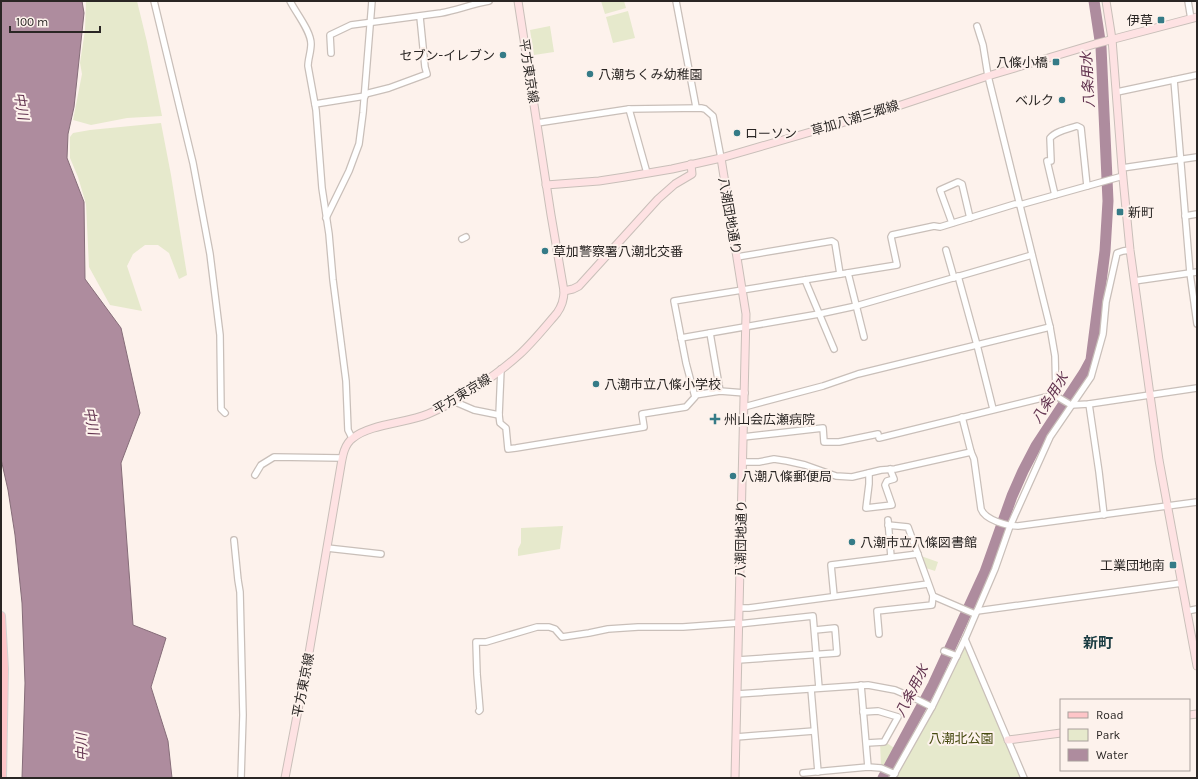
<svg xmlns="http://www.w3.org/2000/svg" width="1198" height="779" font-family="Karla,'Noto Sans JP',sans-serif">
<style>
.green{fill:#e6e9cc}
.water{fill:#ae8c9e;stroke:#866d79}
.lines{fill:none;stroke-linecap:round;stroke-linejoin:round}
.river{stroke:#ae8c9e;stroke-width:11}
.street-casing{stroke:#c9bfb9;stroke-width:8}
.secondary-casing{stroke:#c9bfb9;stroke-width:9}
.primary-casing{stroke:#d4d4d3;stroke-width:10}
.street{stroke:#fff;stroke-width:5.5}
.secondary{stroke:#fee2e3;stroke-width:7}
.primary{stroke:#fec5c8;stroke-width:8}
.poi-dot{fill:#357b87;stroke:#fdf2ec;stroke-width:1.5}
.labels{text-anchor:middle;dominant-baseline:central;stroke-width:4;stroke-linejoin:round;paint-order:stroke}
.poi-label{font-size:13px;fill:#2a2624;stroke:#fdf2ec;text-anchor:start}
.street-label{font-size:13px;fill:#2a2624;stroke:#fdf2ec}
.park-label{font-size:13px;fill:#464a10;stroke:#fdf2ec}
.water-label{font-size:14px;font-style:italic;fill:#62334f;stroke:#fdf2ec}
.quarter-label{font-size:15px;font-weight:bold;fill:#1b3c42;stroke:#fdf2ec}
</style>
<rect width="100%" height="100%" fill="#fdf2ec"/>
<!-- green -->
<g class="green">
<polygon points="86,1 137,1 147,42 162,116 127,118 91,125 73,120 82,74 80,63 85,30"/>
<polygon points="601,1 624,1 626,8 605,14"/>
<polygon points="628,11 635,38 613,43 606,17"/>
<polygon points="550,26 554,52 534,55 530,30"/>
<polygon points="161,123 171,175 187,275 179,279 169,253 158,245 145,245 133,254 127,266 142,311 110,305 89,267 86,204 78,177 70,158 70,137 73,133 90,130"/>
<polygon points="563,526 560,549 518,556 518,549 521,543 521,528"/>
<polygon points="921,556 938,562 935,571 926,568"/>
<polygon points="964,644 1023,778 894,778"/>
<polygon points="880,741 884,741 897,750 887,769 881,767"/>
</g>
<!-- water -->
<polygon class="water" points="1,1 82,1 84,13 74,107 68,134 67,158 84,202 85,279 121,328 140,413 121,463 133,625 166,638 151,687 168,741 172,778 22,778 25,683 22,603 15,535 8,490 1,459"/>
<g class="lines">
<!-- river -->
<polyline class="river" points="883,778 933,685 985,572 1012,496 1023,471 1036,446 1084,373 1091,360 1105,251 1108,201 1101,47 1094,1"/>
<!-- street casing -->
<g class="street-casing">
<g id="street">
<polyline points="154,1 193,163 210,254 220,335 221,409 225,413"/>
<path d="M290,1c6,12 21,30 21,43 0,8 -3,15 -3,22l8,44 6,78 7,46 4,46 13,101 2,49 4,8"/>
<polyline points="676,1 696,107"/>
<polyline points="1188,1 1191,19"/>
<polyline points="977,26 983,45 988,76 1050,327 1055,356 1056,396"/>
<path d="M331,53l-1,-18 21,-10 90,-12c16,-3 31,-9 48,-12"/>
<polyline points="1174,80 1190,273 1197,324"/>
<polyline points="1117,92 1197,75"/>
<polyline points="365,94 389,88 427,74 425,67 420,17"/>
<polyline points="315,104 365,96"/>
<polyline points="629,109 647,173"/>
<polyline points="537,123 629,109 701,108 705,109 713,116 721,158"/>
<polyline points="1122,168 1197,157"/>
<path d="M1055,195l-8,-34h4l-1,-23c6,-7 18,-9 27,-12l4,2 6,58"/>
<polyline points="1185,216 1197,214"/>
<polyline points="326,218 349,171 359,144 363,113 372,1"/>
<polyline points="952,223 940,190 958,182 962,184 970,218"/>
<polyline points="462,239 466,237"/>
<polyline points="946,250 954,278"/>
<polyline points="737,257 832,241 835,243 840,274"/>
<polyline points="848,273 864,337"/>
<polyline points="958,276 977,345 993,409"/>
<polyline points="805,280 834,349"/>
<polyline points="1134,281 1197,272"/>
<polyline points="710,333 720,391"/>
<polyline points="681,338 819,314 856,306 1032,255"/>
<polyline points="501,369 499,415 500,423 506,428 508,449 516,448 644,427 642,414 686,407 695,397 686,363 674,301 897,265 891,237 892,235 934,226 940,227 1015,204 1023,204 1123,176"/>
<polyline points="695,395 720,391 745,393"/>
<polyline points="453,401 474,410 499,415"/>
<polyline points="1089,404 1099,472 1104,515"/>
<polyline points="744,407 823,386 858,374 1050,327"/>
<path d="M962,417l9,35 3,7 7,50c4,11 26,17 37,17l179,-24"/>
<polyline points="743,437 823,428 824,442 839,442 878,434"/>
<polyline points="879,438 1050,396 1056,396 1071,405 1089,404 1197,388"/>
<polyline points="743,462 759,462 774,459 787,461 805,465 836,476 852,477 881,470 895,469 971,452"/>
<polyline points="869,473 869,484 866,508 892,505 885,485 887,481 894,479 890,469"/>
<polyline points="255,475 261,465 274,457 342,458"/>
<polyline points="888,520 891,557"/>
<polyline points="888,525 908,527 933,596 975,614"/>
<polyline points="234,540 238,580 240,592 243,715 241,778"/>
<polyline points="327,548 381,554"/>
<polyline points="834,596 831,565 918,554"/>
<polyline points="739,608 749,608 928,584"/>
<polyline points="977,611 1182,583"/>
<polyline points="1187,611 1197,609"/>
<polyline points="738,624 813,616 819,688"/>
<polyline points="879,634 877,611 932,605 933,596"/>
<polyline points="965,639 1024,778"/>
<polyline points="944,651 957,656"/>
<polyline points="738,660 837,653 835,628 815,630"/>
<polyline points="861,685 868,767"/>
<polyline points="811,689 818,772"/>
<polyline points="737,694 868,685 895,690 916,699 932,707"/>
<polyline points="479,711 480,710 477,674 476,642 486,642 537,627 549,627 555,629 562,637 589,633 608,629 638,627 683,627 738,623"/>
<polyline points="863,712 878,711 898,717 884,742 867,743"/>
<polyline points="736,737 814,731"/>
<polyline points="803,773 868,767 881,768 895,774"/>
<polyline points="892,778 932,707 965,639 995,569 1010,526 1050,437 1091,377 1103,334 1106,302 1117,253 1123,251 1130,250"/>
</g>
</g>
<!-- secondary casing -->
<g class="secondary-casing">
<g id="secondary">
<polyline points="1106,1 1112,39 1122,168 1130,250 1159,460 1197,666"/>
<polyline points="721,158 746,314 735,778"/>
<polyline points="546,185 599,181 625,177 672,169 721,158 886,110 988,76 1095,44 1197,17"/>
<polyline points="564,291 573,289 579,286 658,199 675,184 692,174 691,164"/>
<polyline points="1189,715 1197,714"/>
<polyline points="1008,740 1061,733"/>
<path d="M285,778l24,-125 31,-182c2,-11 3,-26 13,-33 17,-14 54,-15 75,-24 29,-12 69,-39 92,-60 13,-12 25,-27 37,-41 5,-7 7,-14 7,-22l-13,-76 -33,-214"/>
</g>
</g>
<!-- primary casing -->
<g class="primary-casing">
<polyline id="primary" points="1,616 4,669 2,778"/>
</g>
<!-- street -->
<use href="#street" class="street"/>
<!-- secondary -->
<use href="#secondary" class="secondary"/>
<!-- primary -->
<use href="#primary" class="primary"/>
</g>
<!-- markers -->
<g class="poi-dot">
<rect x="1157" y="16" width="8" height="8" rx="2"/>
<circle cx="503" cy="55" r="4"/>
<rect x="1052" y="58" width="8" height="8" rx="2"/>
<circle cx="590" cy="74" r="4"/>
<circle cx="1062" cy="100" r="4"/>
<circle cx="737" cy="133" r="4"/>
<rect x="1116" y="208" width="8" height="8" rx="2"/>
<circle cx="545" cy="251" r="4"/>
<circle cx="596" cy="384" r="4"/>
<path d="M713 413h4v4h4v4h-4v4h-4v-4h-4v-4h4z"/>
<circle cx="733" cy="476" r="4"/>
<circle cx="852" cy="542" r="4"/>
<rect x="1169" y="561" width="8" height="8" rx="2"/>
</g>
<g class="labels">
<!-- poi labels -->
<g class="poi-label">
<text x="1153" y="20" text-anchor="end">伊草</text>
<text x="495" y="55" text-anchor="end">セブン-イレブン</text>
<text x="1048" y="62" text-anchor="end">八條小橋</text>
<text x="598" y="74">八潮ちくみ幼稚園</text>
<text x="1054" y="100" text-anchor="end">ベルク</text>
<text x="745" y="133">ローソン</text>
<text x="1128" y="212">新町</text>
<text x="553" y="251">草加警察署八潮北交番</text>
<text x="604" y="384">八潮市立八條小学校</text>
<text x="724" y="419">州山会広瀬病院</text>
<text x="741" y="476">八潮八條郵便局</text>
<text x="860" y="542">八潮市立八條図書館</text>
<text x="1165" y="565" text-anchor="end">工業団地南</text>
</g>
<!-- street labels -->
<g class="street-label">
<text transform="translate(529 71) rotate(81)">平方東京線</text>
<text transform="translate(855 118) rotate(-17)">草加八潮三郷線</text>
<text transform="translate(730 216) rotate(80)">八潮団地通り</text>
<text transform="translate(462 394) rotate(-31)">平方東京線</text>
<text transform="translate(741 539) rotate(-89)">八潮団地通り</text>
<text transform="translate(303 685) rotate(-79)">平方東京線</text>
</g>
<!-- park labels -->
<g class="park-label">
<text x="961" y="738">八潮北公園</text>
</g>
<!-- water labels -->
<g class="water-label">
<text transform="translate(1088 80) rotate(-93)">八条用水</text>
<text transform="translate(21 106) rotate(80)">中川</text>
<text transform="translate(1050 398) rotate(-58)">八条用水</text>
<text transform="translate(91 421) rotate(79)">中川</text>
<text transform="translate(912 691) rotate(-63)">八条用水</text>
<text transform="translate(82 747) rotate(-91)">中川</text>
</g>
<!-- quarter labels -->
<g class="quarter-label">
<text x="1098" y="643">新町</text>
</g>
</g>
<!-- border -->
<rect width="1198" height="779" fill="none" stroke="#2a2624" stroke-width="4"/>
<!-- legend -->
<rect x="1060" y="699" width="130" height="72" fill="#fdf2ec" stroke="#a9a09c"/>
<rect x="1068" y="712" width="20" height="6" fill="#fec5c8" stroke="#a9a09c"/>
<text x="1096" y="719" font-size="12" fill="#2a2624">Road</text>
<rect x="1068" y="729" width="20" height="12" fill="#e6e9cc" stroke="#a9a09c"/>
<text x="1096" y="739" font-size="12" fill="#2a2624">Park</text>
<rect x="1068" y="749" width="20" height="12" fill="#ae8c9e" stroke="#a9a09c"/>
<text x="1096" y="759" font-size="12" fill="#2a2624">Water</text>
<!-- scale -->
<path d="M10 26v6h90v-6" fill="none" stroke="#2a2624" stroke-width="2"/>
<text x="16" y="26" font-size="12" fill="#2a2624" stroke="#fdf2ec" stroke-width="3" paint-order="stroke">100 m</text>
</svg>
